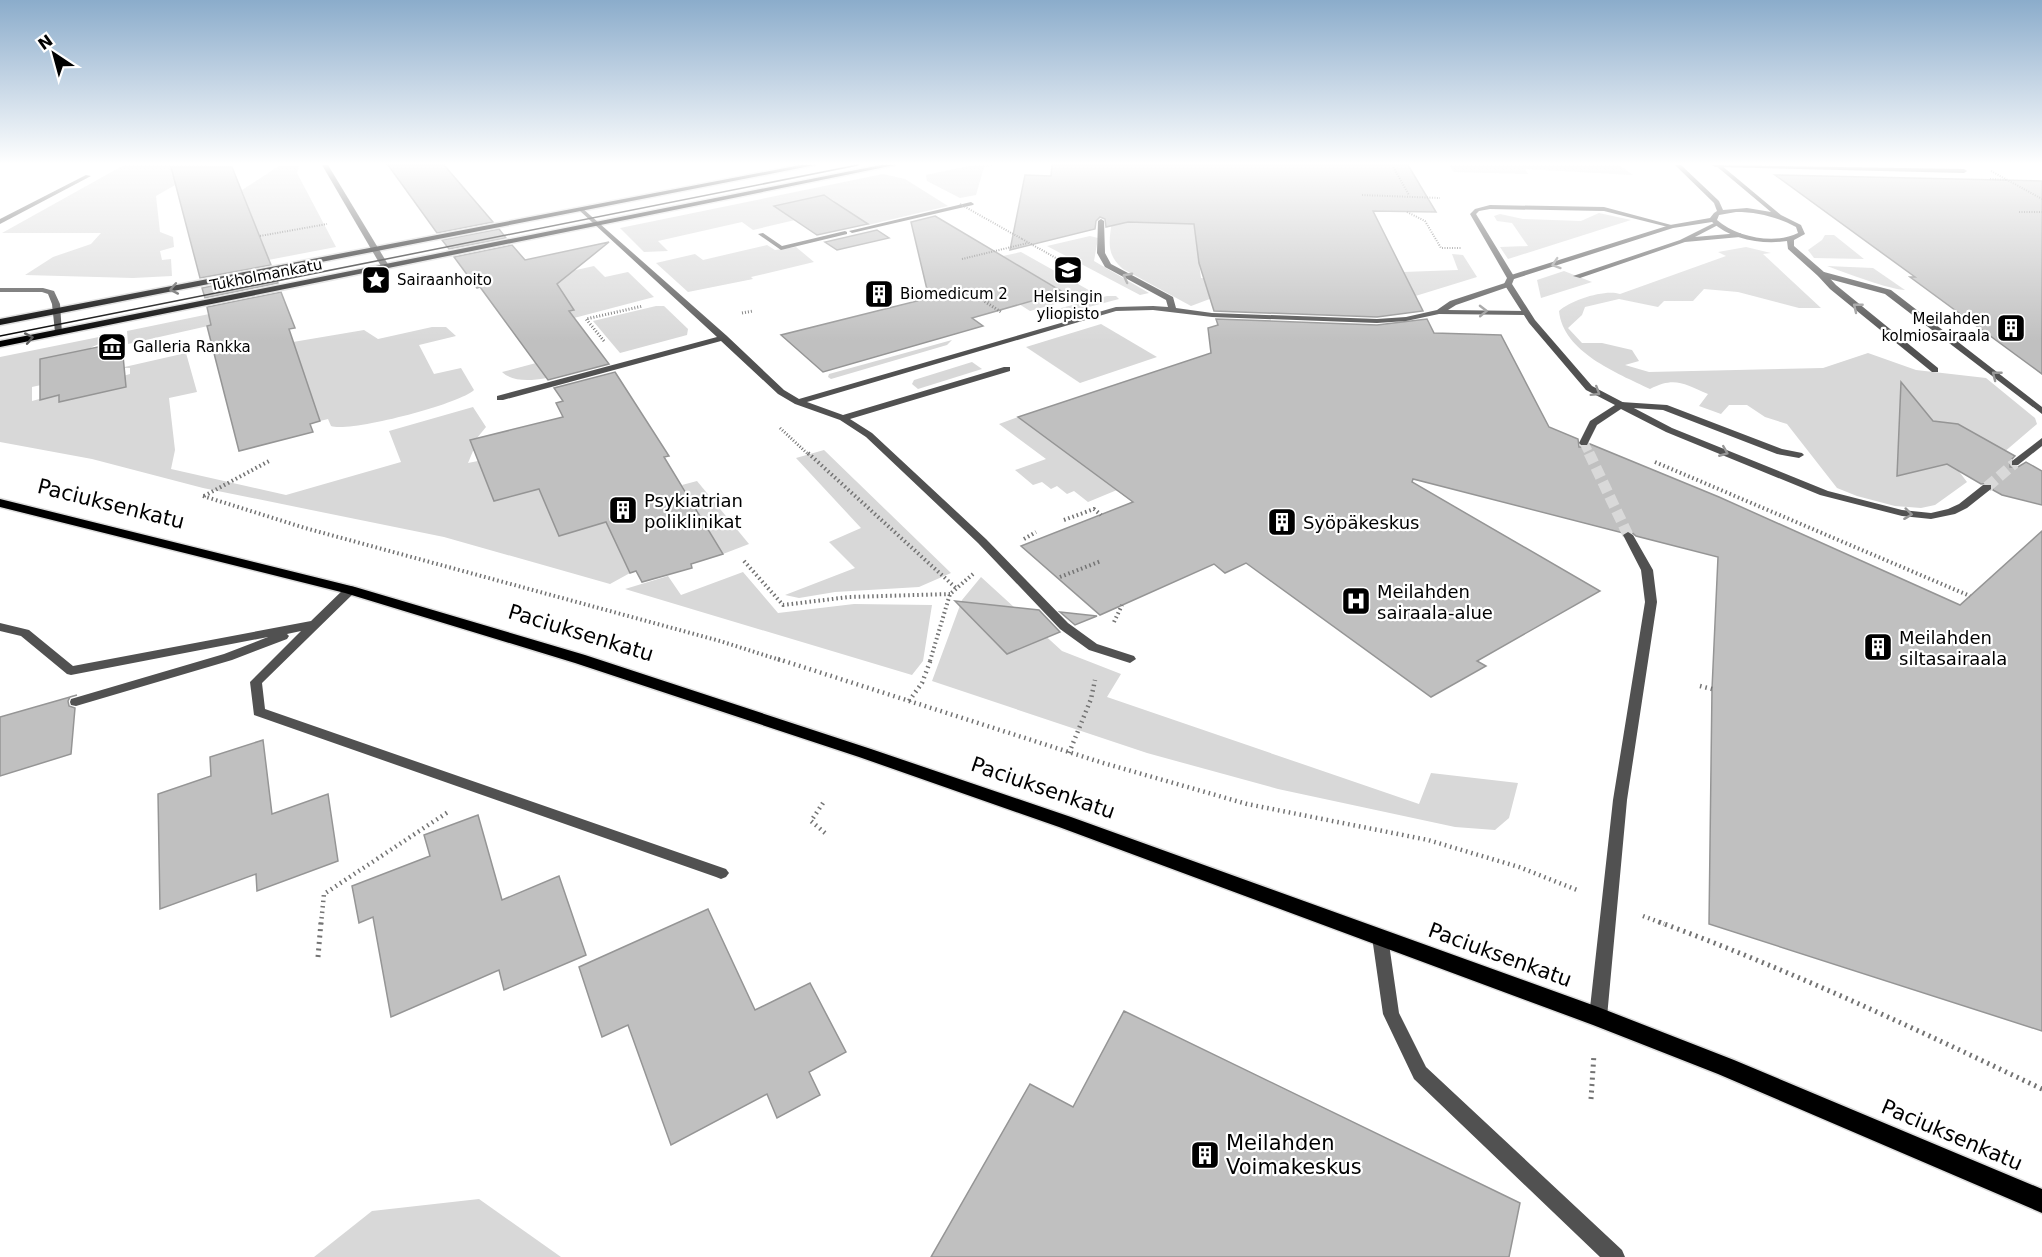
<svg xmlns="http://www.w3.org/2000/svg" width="2042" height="1257" font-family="'DejaVu Sans',sans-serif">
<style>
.green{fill:#d8d8d8}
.building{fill:#c0c0c0;stroke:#959595;stroke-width:1.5}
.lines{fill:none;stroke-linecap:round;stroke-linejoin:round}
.minor-tunnel-far1{stroke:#d9d9d9;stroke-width:9;stroke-dasharray:9 4.5;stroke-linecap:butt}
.minor-tunnel{stroke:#d9d9d9;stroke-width:11;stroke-dasharray:11 5;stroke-linecap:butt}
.primary-casing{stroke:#dbdbdb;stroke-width:3}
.path-far4{stroke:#737373;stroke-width:2;stroke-dasharray:1 1.5;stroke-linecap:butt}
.path-far3{stroke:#737373;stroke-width:3;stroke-dasharray:1 2;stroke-linecap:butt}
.path-far2{stroke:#737373;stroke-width:4;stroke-dasharray:1.5 3;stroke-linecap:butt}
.path-far1{stroke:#737373;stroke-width:4.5;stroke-dasharray:1.5 4;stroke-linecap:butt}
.path{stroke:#737373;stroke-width:5;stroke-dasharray:2 4.5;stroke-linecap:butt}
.service{fill:#515151;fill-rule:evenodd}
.pedestrian{fill:#515151;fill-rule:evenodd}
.minor{fill:#515151;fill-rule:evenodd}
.primary{fill:#000;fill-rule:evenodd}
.tram{stroke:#000;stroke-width:1.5}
.path-bridge{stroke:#737373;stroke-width:2;stroke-dasharray:1 1.5;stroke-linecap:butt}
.oneway{stroke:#979797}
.oneway2{stroke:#595959}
.labels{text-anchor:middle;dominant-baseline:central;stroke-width:4.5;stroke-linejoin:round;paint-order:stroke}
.far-street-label{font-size:15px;fill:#000;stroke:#fff}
.far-poi-label{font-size:15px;fill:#000;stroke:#fff;text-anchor:start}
.poi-label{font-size:18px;fill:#000;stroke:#fff;text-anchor:start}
.near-street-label{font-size:21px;fill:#000;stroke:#fff}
.near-poi-label{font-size:21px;fill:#000;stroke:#fff;text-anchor:start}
</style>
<rect width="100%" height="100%" fill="#fff"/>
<!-- green -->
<g class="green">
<polygon points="124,165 210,165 156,196 160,232 173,237 174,247 160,251 162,260 171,259 172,276 133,278 25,275 53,257 91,244 101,233 2,233"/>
<polygon points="974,165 996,165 984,167 976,195 960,198 927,181 926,175"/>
<polygon points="1449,165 1619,165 1633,175 1525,169 1528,174 1454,172"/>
<polygon points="279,166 299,166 297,173 336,247 200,273 196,264 265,251 242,190"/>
<polygon points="883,174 905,179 948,206 868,225 824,195 777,207 795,220 753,230 742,222 658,241 668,251 644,252 620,228"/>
<polygon points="1599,213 1631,220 1508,259 1500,247 1528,246 1512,223 1497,221 1494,216 1500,214 1523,219 1581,221"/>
<path d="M1112,221l82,3 7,54 27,1 -5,15 -32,12 -68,-37c-17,-14 -14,-28 -11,-48z"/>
<polygon points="1825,235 1834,235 1864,259 1814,258 1808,250 1822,240"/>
<polygon points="1090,236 1098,238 1094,261 1149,293 1140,295 1047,246"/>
<polygon points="767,245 775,250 796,247 814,262 751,277 753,279 688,292 656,263 695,254 703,260"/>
<path d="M1746,247l25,6 -8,1 58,54h-22l-61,-16 -34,-3 -11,12h-29l-6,6 -39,-8 -34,8 -3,8 -14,13 14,15h20l30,7 7,11 -14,4 24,7 174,-4 45,-15 48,17 70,8 49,40 2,6 -41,35 -42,6 13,17 -32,23 -14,3 -26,-2 -38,-10 -20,-8 -50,-64 -22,-7 -18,-12h-18l-8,9 -22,-8 9,-12c-24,-10 -33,-18 -58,-5 -33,-16 -87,-37 -91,-78 12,-11 46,-22 61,-17l106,-38 -8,-4z"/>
<polygon points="1021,252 1094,293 1030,311 1019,304 1059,289 1003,256"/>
<polygon points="1452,254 1463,255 1477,277 1409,298 1403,272 1458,270"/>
<polygon points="594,266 605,277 628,272 654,297 574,318 540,278"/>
<path d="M1827,266l46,2 32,22c-14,0 -62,-18 -78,-24z"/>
<polygon points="1564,271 1592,282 1541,298 1537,280"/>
<polygon points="1107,296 1116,296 1119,299 1062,314 1038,314"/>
<polygon points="248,306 248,317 128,344 127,331"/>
<polygon points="656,306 664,306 688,329 687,335 620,353 593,321"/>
<polygon points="1101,324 1157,357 1080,383 1026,347"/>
<path d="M432,327h14l10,9 -37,9 15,29 27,-6 13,22c-14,14 -125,43 -143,36l-3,-7 -8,2 -27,-79 71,-12 14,9z"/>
<polygon points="99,337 99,344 92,347 50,383 32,387 32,401 130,374 130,368 120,368 186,353 197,392 169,398 175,450 171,469 286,495 401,462 389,431 473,407 486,427 477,438 482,449 473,451 468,463 478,461 494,500 538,486 605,520 630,573 610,584 444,537 203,488 92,459 0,442 0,357"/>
<polygon points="952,340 947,345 831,379 828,377 829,374"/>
<polygon points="972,362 982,369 918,389 912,384 914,380"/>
<path d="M536,363l61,2c-25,6 -75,26 -95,7z"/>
<polygon points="1018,417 1117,490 1088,502 1074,491 1067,494 1057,486 1051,489 1042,482 1033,485 1015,470 1046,459 999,424"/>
<polygon points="824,450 951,573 919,587 835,592 799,598 785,595 855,568 829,542 861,528 796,458"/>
<polygon points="697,481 749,544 723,554 682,485"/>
<polygon points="743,572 778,613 854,604 932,605 923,661 912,675 625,589 668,576 681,595"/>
<polygon points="981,577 1062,651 1121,674 1107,697 1419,804 1431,773 1518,783 1509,818 1495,830 1455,827 1278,789 1147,753 932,681 962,600"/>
<polygon points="479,1199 561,1257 314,1257 372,1211"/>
</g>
<!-- building -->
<g class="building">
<polygon points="388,165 444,165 493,222 437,233"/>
<polygon points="1052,165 1408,165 1436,212 1373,211 1423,311 1377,317 1214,311 1199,263 1194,224 1128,222 1106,227 1105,219 1100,217 1096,221 1095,229 1010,250 1025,175 1051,176"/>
<polygon points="171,167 232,167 271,265 200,278"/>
<polygon points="1775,175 2042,181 2042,374 1910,277 1915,277"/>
<polygon points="824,195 834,202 868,224 817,235 774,206"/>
<polygon points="935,216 1063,292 972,318 983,326 823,372 781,335 929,298 911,222"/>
<polygon points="499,229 506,238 449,249 442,240"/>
<polygon points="877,230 889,238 837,250 825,242"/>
<polygon points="609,242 557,284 574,310 569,311 609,364 548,380 480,287 477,288 454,257 512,245 525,260"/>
<polygon points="274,273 278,283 205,298 202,288"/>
<polygon points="281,292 295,328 289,329 320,421 310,424 313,432 239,451 207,326 211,325 207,307"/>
<polygon points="1216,319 1377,325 1427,319 1434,333 1501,335 1549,427 1578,439 1579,447 1587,447 1590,444 1719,497 1960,605 2042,531 2042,1031 1709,924 1712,689 1718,557 1636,536 1629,530 1623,533 1413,479 1412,482 1600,591 1477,661 1486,666 1431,697 1246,563 1225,573 1214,564 1100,615 1021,546 1133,502 1018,417 1211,353 1208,328 1218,325"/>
<polygon points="117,343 118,346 122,345 126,387 59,402 59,395 40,400 40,359"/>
<polygon points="615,372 669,456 664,457 723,554 691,564 692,568 642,582 636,571 630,573 606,522 559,536 539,489 494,501 470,440 563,417 556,403 563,401 554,388"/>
<polygon points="1901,382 1933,421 1958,424 2015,456 2010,461 2010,467 2018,467 2026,462 2042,471 2042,505 2002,495 1993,490 1993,483 1981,484 1947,464 1897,476"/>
<polygon points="955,601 1039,610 1060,632 1007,654"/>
<polygon points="1060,612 1097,616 1075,625"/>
<polygon points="77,695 70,697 68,701 69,706 75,708 71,754 0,776 0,717"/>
<polygon points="263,740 272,814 328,794 338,861 257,891 256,874 160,909 158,794 211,776 210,757"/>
<polygon points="478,815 502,900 559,876 586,955 504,990 499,970 391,1017 373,917 359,923 352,886 430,856 424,835"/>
<polygon points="708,909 755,1010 810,983 846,1052 809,1072 820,1095 777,1118 767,1094 671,1145 628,1025 602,1037 579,967"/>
<polygon points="1124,1011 1520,1203 1509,1257 931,1257 1030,1084 1073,1107"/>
</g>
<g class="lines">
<!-- minor-tunnel-far1 -->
<polyline class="minor-tunnel-far1" points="1584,443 1590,455"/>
<!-- minor-tunnel -->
<g class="minor-tunnel">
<polyline points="1589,453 1628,535"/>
<polyline points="1987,487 2015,463"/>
</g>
<!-- primary casing -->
<g class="primary-casing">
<g id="primary">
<polygon points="801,165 815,165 0,325 0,319"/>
<polygon points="881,165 895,165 0,347 0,341"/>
<polygon points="0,499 355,587 585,655 871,749 1071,817 1598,1007 1734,1060 2042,1189 2042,1213 1718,1074 1593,1025 1059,827 859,757 575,663 345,593 0,507"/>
</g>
</g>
<!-- path-far4 -->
<g class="path-far4">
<polyline points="1392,165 1409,195"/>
<polyline points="1991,171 2042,199"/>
<polyline points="1990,179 2007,180"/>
<polyline points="1362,195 1440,198"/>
<polyline points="1407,212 1425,221 1441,248 1461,248"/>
<polyline points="2019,212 2042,212"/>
<polyline points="260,236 327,224"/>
<polyline points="1022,239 1074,268"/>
<polyline points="962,259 1028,243"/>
</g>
<!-- path-far3 -->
<g class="path-far3">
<polyline points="989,300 984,301 1001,312"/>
<polyline points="742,313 753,311"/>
<polyline points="604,341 586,319 643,306"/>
<polyline points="780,428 809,455"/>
</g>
<!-- path-far2 -->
<g class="path-far2">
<polyline points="808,453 956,588"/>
<polyline points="1655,462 1970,596"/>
<polyline points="203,496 305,528 720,641 783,661"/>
<polyline points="204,496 269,461"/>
<polyline points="1064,520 1094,509 1101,515"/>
<polyline points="1024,539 1036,532"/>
<polyline points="744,561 783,605 849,597 950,594"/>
<polyline points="1060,577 1101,561"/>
<polyline points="1114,622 1122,605"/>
<polyline points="930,661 950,594 973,574"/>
</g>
<!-- path-far1 -->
<g class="path-far1">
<polyline points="778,659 1100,762 1247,804 1428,840 1519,867 1577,890"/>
<polyline points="1700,686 1712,689"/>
<polyline points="909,701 922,683 931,659"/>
<polyline points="1069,753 1091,699 1095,680"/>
<polyline points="823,803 811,821 825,833"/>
<polyline points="1643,916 1664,924"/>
<polyline points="321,924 324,894 448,812"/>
</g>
<!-- path -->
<g class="path">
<path d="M1659,922c131,48 257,107 383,167"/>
<polyline points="318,957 321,922"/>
<polyline points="1591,1099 1594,1054"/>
</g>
<!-- service -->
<g class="service">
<polygon points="1712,165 1964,169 1967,171 1964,173 1715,167"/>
<polygon points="971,202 974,204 973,205 852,233 849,231"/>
<polygon points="1490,205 1604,207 1675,226 1672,228 1604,211 1490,209 1479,211 1476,214 1515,278 1511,280 1507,278 1470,214 1475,209"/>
<polygon points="582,208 727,336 784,390 799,399 1116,307 1153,306 1168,307 1166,300 1105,267 1097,253 1098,221 1101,219 1104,221 1105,253 1111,264 1173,297 1176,308 1212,313 1377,319 1406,317 1437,310 1450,301 1508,282 1511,282 1511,286 1456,305 1448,310 1526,311 1530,313 1526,315 1439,314 1406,321 1377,323 1212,317 1153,310 1116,311 807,402 843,415 1004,367 1010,367 1010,371 850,419 872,433 986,539 1068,623 1097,644 1134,656 1136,659 1130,663 1089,650 1060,629 978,543 866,437 840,420 795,404 778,394 721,341 503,400 497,400 497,396 717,337 580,211 579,210"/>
<polygon points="1716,222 1719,224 1718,225 1695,237 1740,233 1743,235 1740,237 1685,242 1580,278 1573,276 1680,240"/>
<polygon points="845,231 847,232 847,234 781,250 758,234 763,233 782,246"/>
<polygon points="1818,272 1824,272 1836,285 1938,368 1938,372 1932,372 1830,289 1818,276"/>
<polygon points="1621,402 1667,405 1782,449 1802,453 1804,455 1799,458 1777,454 1663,410 1618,407 1616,405"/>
<polygon points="350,586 354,587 356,590 354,593 262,683 265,709 726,869 729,873 726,877 721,879 716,877 254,715 250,682 301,631 287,634 289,636 287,639 232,660 76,706 71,705 70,702 71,699 224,654 268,637 71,675 67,674 21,636 0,631 0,623 29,630 73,666 311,621 346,587"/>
<polygon points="1380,930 1386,932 1388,937 1399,1013 1426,1067 1622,1250 1625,1257 1600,1257 1414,1079 1383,1014 1372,937 1374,932"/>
</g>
<!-- pedestrian -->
<polygon class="pedestrian" points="86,175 91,176 0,224 0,219"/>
<!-- minor -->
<g class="minor">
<polygon points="322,165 328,165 389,266 388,268 381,266"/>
<path d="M1675,165h6l38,36 4,9 24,-2 24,4 -56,-47h6l60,50 20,10 4,9 -11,6v6l30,26 67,18 151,117v7l-157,-120 -67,-18 -30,-27 -1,-8c-25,4 -57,-2 -75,-19l-39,6 -159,51 -2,5 23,36 57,66 80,42 156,63 74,19 29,3 17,-4 11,-5 24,-19h8v4l-24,19 -12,6 -24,5 -29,-3 -82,-21 -154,-63 -45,-23 -24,16 -10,20h-6l-2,-2 11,-22 25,-16 -29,-15 -57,-67 -25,-39 4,-8 162,-51 40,-7 4,-5 3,-2 -3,-8zM1736,212c22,0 41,5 60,15l2,6c-23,12 -62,4 -81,-13l2,-5z"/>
<polygon points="0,288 43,288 54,291 60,304 62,334 55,332 52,304 48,294 42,292 0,292"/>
<polygon points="2042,438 2042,446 2018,465 2012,465 2012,461"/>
<polygon points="1628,532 1633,535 1653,570 1657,602 1627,800 1607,1017 1604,1022 1598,1025 1592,1022 1589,1017 1613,800 1645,602 1641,570 1623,535"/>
</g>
<!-- primary -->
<use href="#primary" class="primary"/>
<!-- tram -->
<polyline class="tram" points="0,336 858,165"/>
<!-- path-bridge -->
<polyline class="path-bridge" points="960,204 1022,239"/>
</g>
<!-- one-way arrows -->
<defs><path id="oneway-chevron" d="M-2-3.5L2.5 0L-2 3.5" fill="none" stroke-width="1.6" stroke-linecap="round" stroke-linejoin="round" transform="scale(1.5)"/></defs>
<g class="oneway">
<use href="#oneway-chevron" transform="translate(1556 264) rotate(162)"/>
<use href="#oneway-chevron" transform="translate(1127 277) rotate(-152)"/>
<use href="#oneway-chevron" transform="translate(1857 307) rotate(-141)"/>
<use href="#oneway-chevron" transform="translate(1483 311) rotate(-1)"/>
<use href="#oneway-chevron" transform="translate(1996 375) rotate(-142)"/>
<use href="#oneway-chevron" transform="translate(1596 392) rotate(32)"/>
<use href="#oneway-chevron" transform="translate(1724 452) rotate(22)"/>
<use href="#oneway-chevron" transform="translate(1908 514) rotate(7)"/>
</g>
<g class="oneway2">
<use href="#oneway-chevron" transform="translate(174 289) rotate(169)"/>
<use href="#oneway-chevron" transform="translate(29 338) rotate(-11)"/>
</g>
<!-- sky -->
<linearGradient id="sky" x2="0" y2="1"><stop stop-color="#8baccb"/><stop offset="0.48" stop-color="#fff"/><stop offset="1" stop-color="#fff" stop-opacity="0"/></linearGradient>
<rect width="2042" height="341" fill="url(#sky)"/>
<!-- icons -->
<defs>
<g id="university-square" transform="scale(1.5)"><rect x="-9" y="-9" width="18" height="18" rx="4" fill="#000" stroke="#fff"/><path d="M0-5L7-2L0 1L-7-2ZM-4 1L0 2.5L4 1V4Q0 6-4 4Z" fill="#fff"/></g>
<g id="sight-square" transform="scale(1.5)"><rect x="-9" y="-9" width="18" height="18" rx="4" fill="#000" stroke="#fff"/><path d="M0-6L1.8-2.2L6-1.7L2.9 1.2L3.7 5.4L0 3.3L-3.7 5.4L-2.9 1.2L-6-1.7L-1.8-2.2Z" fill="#fff"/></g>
<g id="building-square" transform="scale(1.5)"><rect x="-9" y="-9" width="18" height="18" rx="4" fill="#000" stroke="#fff"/><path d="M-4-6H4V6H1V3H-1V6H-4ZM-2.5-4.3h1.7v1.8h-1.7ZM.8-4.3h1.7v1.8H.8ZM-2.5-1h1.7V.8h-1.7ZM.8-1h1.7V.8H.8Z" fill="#fff"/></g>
<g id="museum-square" transform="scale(1.5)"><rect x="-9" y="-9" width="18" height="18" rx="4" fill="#000" stroke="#fff"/><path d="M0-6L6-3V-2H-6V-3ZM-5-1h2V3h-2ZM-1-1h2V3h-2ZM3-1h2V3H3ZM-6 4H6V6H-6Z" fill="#fff"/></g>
<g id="hospital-square" transform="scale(1.5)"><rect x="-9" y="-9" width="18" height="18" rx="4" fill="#000" stroke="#fff"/><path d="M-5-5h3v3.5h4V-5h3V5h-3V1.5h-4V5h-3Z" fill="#fff"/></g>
</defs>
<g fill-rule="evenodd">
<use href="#university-square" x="1068" y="270"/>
<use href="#sight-square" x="376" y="280"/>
<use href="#building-square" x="879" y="294"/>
<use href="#building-square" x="2011" y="328"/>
<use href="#museum-square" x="112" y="347"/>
<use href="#building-square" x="623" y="510"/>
<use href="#building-square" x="1282" y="522"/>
<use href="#hospital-square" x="1356" y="601"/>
<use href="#building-square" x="1878" y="647"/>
<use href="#building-square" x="1205" y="1155"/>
</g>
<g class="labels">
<!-- far-street labels -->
<g class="far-street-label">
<text transform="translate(266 275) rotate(-11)">Tukholmankatu</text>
</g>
<!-- far-poi labels -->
<g class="far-poi-label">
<text x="397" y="280">Sairaanhoito</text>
<text x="900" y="294">Biomedicum 2</text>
<text x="1068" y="297" text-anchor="middle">Helsingin<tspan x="1068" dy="17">yliopisto</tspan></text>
<text x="1990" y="319" text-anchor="end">Meilahden<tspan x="1990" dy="17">kolmiosairaala</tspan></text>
<text x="133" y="347">Galleria Rankka</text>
</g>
<!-- poi labels -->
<g class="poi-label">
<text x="644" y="500">Psykiatrian<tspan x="644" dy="21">poliklinikat</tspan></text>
<text x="1303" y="522">Syöpäkeskus</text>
<text x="1377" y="591">Meilahden<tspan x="1377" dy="21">sairaala-alue</tspan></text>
<text x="1899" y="637">Meilahden<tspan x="1899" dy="21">siltasairaala</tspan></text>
</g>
<!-- near-street labels -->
<g class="near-street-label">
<text transform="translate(111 504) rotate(14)">Paciuksenkatu</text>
<text transform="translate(581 633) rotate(17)">Paciuksenkatu</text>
<text transform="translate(1043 788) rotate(19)">Paciuksenkatu</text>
<text transform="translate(1500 955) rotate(20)">Paciuksenkatu</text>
<text transform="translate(1952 1135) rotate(23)">Paciuksenkatu</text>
</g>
<!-- near-poi labels -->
<g class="near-poi-label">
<text x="1226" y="1143">Meilahden<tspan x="1226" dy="24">Voimakeskus</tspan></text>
</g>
</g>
<!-- north arrow -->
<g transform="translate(54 54) rotate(324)" stroke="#ffffff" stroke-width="4.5" paint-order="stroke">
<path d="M0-4.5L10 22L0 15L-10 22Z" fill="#000000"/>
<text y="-9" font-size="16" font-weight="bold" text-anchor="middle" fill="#000000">N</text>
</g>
</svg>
